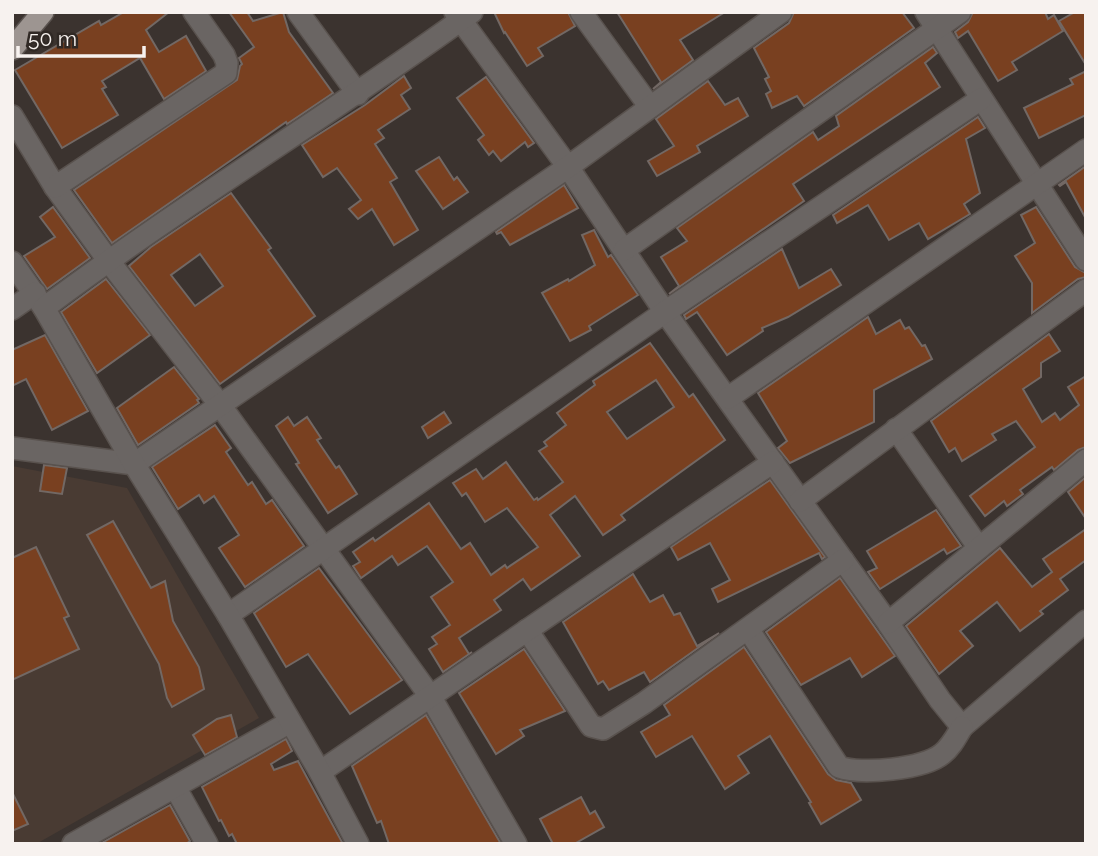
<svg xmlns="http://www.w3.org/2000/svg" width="1098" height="856" font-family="Raleway,sans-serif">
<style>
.built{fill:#493b33}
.building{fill:#794020;stroke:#726864;stroke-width:2;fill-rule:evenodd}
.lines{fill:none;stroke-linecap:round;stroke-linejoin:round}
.minor-casing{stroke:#59524e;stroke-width:24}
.major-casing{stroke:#59524e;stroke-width:24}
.minor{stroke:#6a6563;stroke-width:21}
.major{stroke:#9d9591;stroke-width:21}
</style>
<rect width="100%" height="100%" fill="#3b332f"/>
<!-- built -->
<polygon class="built" points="12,466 127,488 259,718 36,844 12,844"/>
<!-- building -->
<g class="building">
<polygon points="124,12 169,12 146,30 159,52 186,36 206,71 164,99 140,58 102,81 106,87 102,89 118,115 62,148 15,70 99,21 101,25"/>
<polygon points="229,12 247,12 253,21 283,12 289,32 333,93 287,124 286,122 112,243 74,190 237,80 240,66 242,64 239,58 254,47"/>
<polygon points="494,12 568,12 575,26 538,48 543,56 527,66 505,32 504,33"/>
<polygon points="617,12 725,12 680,40 693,60 653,89 661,82"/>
<polygon points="794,12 902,12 914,28 804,106 797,96 772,108 766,94 771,91 765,79 769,77 754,48 789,23"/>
<polygon points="973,12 1045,12 1048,19 1054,15 1063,31 1012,62 1017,70 998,81 968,31 958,38 955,32 968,22"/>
<polygon points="1075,12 1086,12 1086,65 1059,21"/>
<polygon points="933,47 937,53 925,63 940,87 793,184 804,201 669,294 679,286 661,257 687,241 677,228 813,132 818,140 839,126 836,116"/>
<polygon points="1086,71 1086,115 1039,138 1024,108 1073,84 1070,79"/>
<polygon points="404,76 411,88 401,95 410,109 378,130 384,138 375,144 397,178 390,182 418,230 394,245 372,209 358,219 349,209 361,200 337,168 323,177 302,145 365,105"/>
<polygon points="486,77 534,143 528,147 525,142 501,161 493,151 489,155 478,140 484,135 457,98"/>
<polygon points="708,81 725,105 738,98 748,116 697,146 700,152 657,176 648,161 674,146 656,119"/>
<polygon points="978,117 985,128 966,139 980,193 964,204 970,214 928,239 919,223 889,240 868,205 837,223 833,215"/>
<polygon points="439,157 454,180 457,177 468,192 443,209 416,171"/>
<polygon points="1086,166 1086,219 1066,182 1060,186 1059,185"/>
<polygon points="564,185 578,208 510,245 501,232 497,234 496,232"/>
<path d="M231,193l40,55 -3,2 47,66 -95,68 -91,-118 22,-19zM200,254l23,32 -28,20 -24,-31z"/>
<polygon points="53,207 90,258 47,289 24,256 55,237 40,217"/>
<polygon points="1036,207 1075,267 1086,273 1086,277 1078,279 1032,313 1032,283 1015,256 1035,243 1021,215"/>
<polygon points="594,230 608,257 611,255 638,295 589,326 591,330 570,341 542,293 568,279 569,281 595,265 582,235"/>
<polygon points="782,249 799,288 831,269 841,285 788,317 762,328 763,331 727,355 697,312 686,319 684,315"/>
<polygon points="106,279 150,335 97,373 61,312"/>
<polygon points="868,317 876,334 900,320 905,329 909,327 922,346 925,345 932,359 874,390 874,422 790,463 778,448 787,441 758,393"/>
<polygon points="1049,334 1060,351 1041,363 1041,377 1023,389 1042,422 1055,413 1060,420 1079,405 1068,387 1086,376 1086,447 1078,450 1054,470 1052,467 1020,490 1023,494 1007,506 1004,501 985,516 970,496 1035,447 1016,421 992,434 996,440 962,461 955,448 949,452 931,421"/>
<polygon points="45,335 88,411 52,430 26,379 12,386 12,350"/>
<path d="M650,343l39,54 4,-3 32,46 -104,75 4,5 -22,15 -28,-39 -25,19 30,41 -49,34 -8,-11 -29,21 7,10 -42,28 10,16 3,-2 -29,20 -14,-23 8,-5 -5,-7 18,-12 -19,-28 22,-15 -26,-36 -29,19 -6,-9 -31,22 -8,-12 7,-4 -7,-10 20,-14 2,3 54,-38 32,46 9,-6 21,32 14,-10 2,3 31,-21 -31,-39 -22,14 -19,-29 -4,3 -9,-13 23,-14 7,10 23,-17 28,38 3,-2 1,2 25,-18 -24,-31 8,-5 -3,-4 22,-17 -9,-12 38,-28 -2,-4zM656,380l18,27 -47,32 -20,-27z"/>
<polygon points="174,367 199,399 197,400 199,403 138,445 117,408"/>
<polygon points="444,412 451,423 428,438 422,427"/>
<polygon points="288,417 294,426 307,417 321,438 317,440 336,468 339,466 357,494 328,513 296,464 299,463 276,426"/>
<polygon points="215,425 231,448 226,452 248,485 252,482 266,504 272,500 304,546 245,587 219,548 239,535 214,496 204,503 199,495 178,509 152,467"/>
<polygon points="44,465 67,468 62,494 40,491"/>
<polygon points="1086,477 1086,519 1068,492"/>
<polygon points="770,480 825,557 822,559 819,553 718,602 712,589 730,580 710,543 678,560 671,547"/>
<polygon points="936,510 961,546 947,554 944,549 880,589 868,572 877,568 867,551"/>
<polygon points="113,521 151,588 165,581 173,621 199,667 204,689 172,707 167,698 159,664 87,535"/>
<polygon points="1086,529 1086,560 1060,579 1068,590 1040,611 1043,614 1020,631 997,602 960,631 973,646 939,674 906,626 1000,548 1032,587 1052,572 1043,559"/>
<polygon points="36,547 69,616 64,618 79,649 12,680 12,558"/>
<polygon points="319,568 402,680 350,714 308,654 286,667 254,613"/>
<polygon points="633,574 650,602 663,595 674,615 680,613 697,646 719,633 650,682 644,672 609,690 603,681 598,684 563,622"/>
<polygon points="840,578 895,656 862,677 850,658 801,685 766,632"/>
<polygon points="744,647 828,774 836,780 851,783 861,800 821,824 809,803 811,802 770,736 738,756 749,773 725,789 692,736 656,757 641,732 670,715 664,705"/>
<polygon points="524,649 565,711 520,730 524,736 496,754 459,693"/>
<polygon points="231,715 237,737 205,755 193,735 217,719"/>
<polygon points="426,715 501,844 389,844 381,821 377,823 352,766"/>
<polygon points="286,739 292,751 271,764 274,770 298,761 343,844 237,844 232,834 229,836 221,820 219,821 202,787"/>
<polygon points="12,792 28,824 12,831"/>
<polygon points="581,797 590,814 595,811 604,827 574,844 553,844 540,819"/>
<polygon points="170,805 190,841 186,844 100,844"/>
</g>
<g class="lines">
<!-- minor casing -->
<g class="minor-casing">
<g id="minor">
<polyline points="298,12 358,94"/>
<polyline points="455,12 568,167 665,312 888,623 940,700 962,727 1086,621"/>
<polyline points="581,12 650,107"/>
<polyline points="926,12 1086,260"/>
<polyline points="12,116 55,187 108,260 220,405 430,696 516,844"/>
<polyline points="55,187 226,73 227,63 224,55 194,12"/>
<polyline points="624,250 960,12"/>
<polyline points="12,262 44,308"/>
<polyline points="12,309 35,293"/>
<polyline points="728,398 1086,150"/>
<polyline points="896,429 979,548"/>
<polyline points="12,448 134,464 568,167 781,12"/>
<polyline points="800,501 1086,290"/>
<polyline points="228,615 665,312 981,99"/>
<polyline points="888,623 1086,460"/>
<path d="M748,629l91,138c22,8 85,2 103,-13 9,-7 14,-17 20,-27"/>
<polyline points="527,630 591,726 603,729 644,703 843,560"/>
<polyline points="320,772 773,462"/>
<polyline points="175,787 207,844"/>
<polyline points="73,844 290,722"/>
<path d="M358,844l-38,-72 -92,-157 -94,-151 -90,-156c139,-104 288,-194 428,-296"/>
</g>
</g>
<!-- major casing -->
<g class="major-casing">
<polyline id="major" points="12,49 43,12"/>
</g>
<!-- minor -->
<use href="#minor" class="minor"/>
<!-- major -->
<use href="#major" class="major"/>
</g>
<!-- border -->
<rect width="1098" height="856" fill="none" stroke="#f7f2ef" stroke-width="28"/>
<!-- scale -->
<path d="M18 46v10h126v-10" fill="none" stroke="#f7f2ef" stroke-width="3.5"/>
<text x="28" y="46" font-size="21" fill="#f7f2ef" stroke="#302925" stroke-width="5" paint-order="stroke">50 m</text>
</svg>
